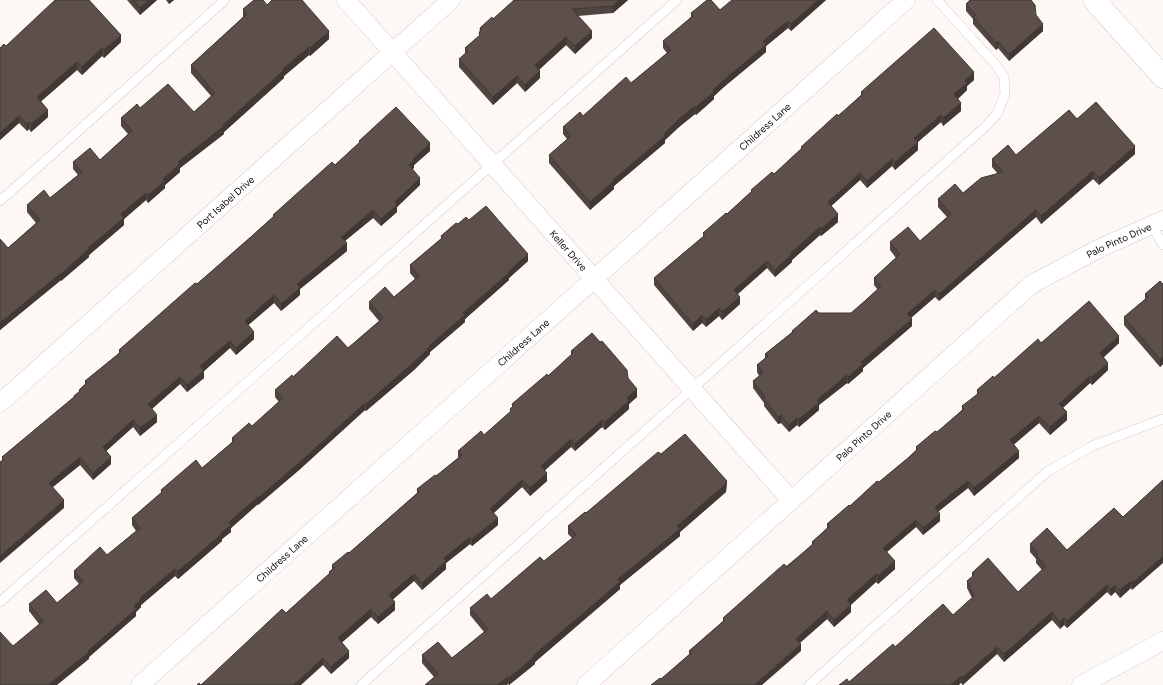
<svg xmlns="http://www.w3.org/2000/svg" width="1163" height="685" font-family="Figtree,sans-serif">
<style>
.lines{fill:none;stroke-linecap:round;stroke-linejoin:round}
.lane-casing{stroke:#dacbc5;stroke-width:10}
.street-casing{stroke:#dacbc5;stroke-width:19}
.secondary-casing{stroke:#dacbc5;stroke-width:23}
.lane{stroke:#fff;stroke-width:9}
.street{stroke:#fff;stroke-width:18}
.secondary{stroke:#fff;stroke-width:22}
.wall{fill:#504540}
.shaded-wall{fill:#413834}
.building{fill:#5d504b;stroke:#413834}
.labels{text-anchor:middle;dominant-baseline:central;stroke-width:4;stroke-linejoin:round;paint-order:stroke}
.street-label{font-size:10px;fill:#100c0a;stroke:#fff}
</style>
<rect width="100%" height="100%" fill="#fdf7f5"/>
<g class="lines">
<!-- lane casing -->
<g class="lane-casing">
<g id="lane">
<polyline points="0,201 225,0"/>
<polyline points="1152,226 1163,245"/>
<polyline points="0,602 677,0"/>
<polyline points="361,685 986,126 997,114 1005,94 1004,77 996,65 937,0"/>
<polyline points="809,685 1048,471 1092,446 1163,419"/>
</g>
</g>
<!-- street casing -->
<g class="street-casing">
<g id="street">
<path id="s1" d="M346,0l445,500"/>
<path id="s2" d="M0,403l451,-403"/>
<path id="s3" d="M140,685l766,-685"/>
<path id="s4" d="M586,685l446,-401 66,-35 65,-29"/>
<polyline points="1081,685 1163,641"/>
</g>
</g>
<!-- secondary casing -->
<g class="secondary-casing">
<polyline id="secondary" points="1094,0 1163,77"/>
</g>
<!-- lane -->
<use href="#lane" class="lane"/>
<!-- street -->
<use href="#street" class="street"/>
<!-- secondary -->
<use href="#secondary" class="secondary"/>
</g>
<!-- wall -->
<g class="wall">
<polygon points="127,0 157,0 140,15"/>
<polygon points="166,0 174,0 169,4"/>
<polygon points="628,0 613,13 578,16 592,38 575,54 566,45 539,70 540,78 525,92 517,83 493,105 459,67 459,59 465,54 465,48 479,36 480,28 493,19"/>
<polygon points="732,0 826,0 791,31 788,28 766,46 766,52 725,86 714,96 714,99 696,115 695,114 679,127 665,140 665,143 614,186 614,189 590,210 549,163 549,155 567,139 563,134 563,127 583,116 631,83 667,53 663,48 663,41 691,17 691,13 720,10"/>
<polygon points="966,4 1036,15 1043,31 1009,61 998,48 996,50 973,24 973,19 966,11"/>
<polygon points="267,5 329,39 310,56 309,55 284,76 284,78 224,132 224,134 180,168 180,172 165,185 165,188 148,203 146,200 124,219 124,225 89,255 89,257 61,281 61,280 0,330 0,239 8,248 36,223 27,212 27,205 50,198 78,175 73,169 73,162 100,160 128,134 121,126 121,118 140,108 194,112 211,96 191,73 191,65 243,17 243,9"/>
<polygon points="121,42 104,58 102,56 82,75 77,70 41,101 48,117 31,132 29,129 27,131 19,123 0,140 0,48 6,46"/>
<polygon points="974,80 967,86 967,90 958,99 961,111 943,126 941,122 918,142 918,150 895,170 892,166 867,188 860,180 831,206 838,222 821,236 820,235 792,260 792,262 775,277 767,268 738,294 740,304 722,320 719,316 706,327 702,323 693,331 654,285 654,278 703,237 703,233 727,214 751,192 751,190 774,174 801,150 801,147 838,116 861,95 861,92"/>
<polygon points="1077,119 1135,154 1099,185 1093,179 1041,224 1036,217 939,301 935,297 911,318 912,326 863,368 863,371 848,384 847,383 819,405 819,410 799,427 797,425 789,432 781,423 778,424 764,406 764,403 753,388 753,381 759,376 757,372 757,365 765,358 765,354 792,332 792,331 819,313 851,313 866,300 878,290 874,285 874,278 896,258 890,250 890,242 920,241 947,217 938,207 938,199 963,193 998,174 992,167 992,159 1016,155"/>
<polygon points="359,141 430,151 414,165 414,168 412,169 420,185 397,207 397,212 381,226 373,218 345,241 347,251 300,289 300,295 281,311 274,303 248,325 254,339 236,355 230,348 204,371 204,378 187,392 180,384 152,409 157,422 140,436 133,427 106,451 111,464 93,480 80,465 53,487 64,508 2,460 2,457 74,398 74,396 79,392 79,390 85,384 85,381 119,353 119,350 197,284 273,217 273,215 335,165 359,143"/>
<polygon points="469,220 528,261 509,278 509,280 465,319 465,322 430,352 430,354 414,370 366,411 365,410 299,470 258,505 258,504 231,528 231,532 222,539 222,541 178,579 175,576 141,605 141,607 136,612 136,616 89,657 89,659 39,624 29,611 29,604 57,603 79,584 74,578 74,571 107,555 136,531 132,525 132,518 161,493 161,490 202,468 232,442 232,438 252,426 279,402 275,397 275,390 293,377 348,348 379,321 369,309 369,302 394,297 415,279 410,273 410,265 441,239 441,236 458,224"/>
<polygon points="1163,284 1163,364 1160,367 1124,325 1124,317 1145,299 1145,294"/>
<polygon points="1041,343 1119,343 1103,357 1108,370 1092,385 1090,383 1063,408 1067,420 1050,435 1039,423 1013,445 1019,458 974,496 968,488 939,511 940,521 923,535 916,527 887,552 895,569 878,584 876,582 851,605 851,612 834,627 827,619 800,643 801,651 661,679 689,655 689,651 723,621 723,618 812,545 812,542 827,528 827,524 879,482 908,458 916,450 916,447 937,432 962,410 962,406 977,395 977,390"/>
<polygon points="571,351 628,378 637,397 629,404 629,409 605,430 602,427 575,451 571,447 544,470 547,481 530,496 522,487 494,513 498,525 472,546 470,544 446,563 446,569 422,590 414,581 393,599 395,610 378,624 371,617 341,643 349,658 331,674 323,665 201,685 286,613 329,574 329,572 332,569 332,565 349,553 417,493 417,489 436,476 458,458 458,451 484,435 510,412 510,409 512,407 512,404 548,376 571,355"/>
<polygon points="661,454 727,481 726,492 680,532 680,536 620,585 620,589 535,662 535,664 509,685 508,684 506,685 425,685 434,677 422,663 422,655 452,658 484,632 470,615 470,608 491,599 544,561 572,538 568,534 568,526 586,513"/>
<polygon points="1163,480 1132,590 1131,588 1120,598 1115,592 1111,596 1107,592 1067,628 1064,625 1060,629 1052,620 1004,662 997,654 963,685 961,683 849,682 895,647 953,615 972,598 967,588 967,581 972,577 972,573 1018,592 1042,570 1036,563 1036,559 1030,552 1030,544 1067,550 1123,517"/>
</g>
<!-- shaded-wall -->
<g class="shaded-wall">
<polygon points="149,0 157,0 140,15 140,8"/>
<polygon points="169,0 174,0 169,4"/>
<polygon points="619,0 628,0 613,13 613,6"/>
<polygon points="818,0 826,0 791,31 791,24"/>
<polygon points="788,21 788,28 766,46 766,52 725,86 714,96 714,99 696,115 696,107 713,90 763,41"/>
<polygon points="1043,24 1043,31 1009,61 1009,54"/>
<polygon points="329,31 329,39 310,56 310,48"/>
<polygon points="592,31 592,38 575,54 575,46"/>
<polygon points="121,35 121,42 104,58 104,50"/>
<polygon points="566,37 566,45 535,73 535,65"/>
<polygon points="998,41 998,48 996,50 996,43"/>
<polygon points="309,47 309,55 284,76 284,78 224,132 224,134 180,168 180,172 165,185 165,188 148,203 148,195 178,162 223,125 283,69"/>
<polygon points="102,48 102,56 82,75 82,67"/>
<polygon points="77,62 77,70 37,105 37,97"/>
<polygon points="540,71 540,78 525,92 525,85"/>
<polygon points="974,72 974,80 967,86 967,90 954,102 954,94 965,80"/>
<polygon points="517,76 517,83 493,105 493,97"/>
<polygon points="961,103 961,111 943,126 943,118"/>
<polygon points="695,106 695,114 679,127 665,140 665,143 614,186 614,189 590,210 590,202 613,180 679,119"/>
<polygon points="48,110 48,117 31,132 31,124"/>
<polygon points="941,115 941,122 914,145 914,138"/>
<polygon points="19,116 19,123 0,140 0,133"/>
<polygon points="29,122 29,129 27,131 27,124"/>
<polygon points="918,142 918,150 895,170 895,162"/>
<polygon points="430,143 430,151 414,165 414,168 409,172 409,165 413,159"/>
<polygon points="1135,146 1135,154 1099,185 1099,178"/>
<polygon points="892,159 892,166 867,188 867,181"/>
<polygon points="1093,171 1093,179 1041,224 1041,216"/>
<polygon points="860,173 860,180 828,209 828,202"/>
<polygon points="420,178 420,185 397,207 397,212 381,226 381,219 395,202"/>
<polygon points="146,193 146,200 124,219 124,225 89,255 89,257 61,281 61,274 88,248 121,214"/>
<polygon points="373,210 373,218 341,244 341,237"/>
<polygon points="1036,210 1036,217 939,301 939,294"/>
<polygon points="838,214 838,222 821,236 821,229"/>
<polygon points="820,227 820,235 792,260 792,262 775,277 775,270 791,253"/>
<polygon points="347,243 347,251 300,289 300,295 281,311 281,304 297,284"/>
<polygon points="528,254 528,261 509,278 509,280 465,319 465,322 430,352 430,354 414,370 366,411 366,404 429,346 508,272"/>
<polygon points="767,261 767,268 734,297 734,290"/>
<polygon points="61,273 61,280 0,330 0,323"/>
<polygon points="935,290 935,297 907,321 907,314"/>
<polygon points="274,295 274,303 245,328 245,321"/>
<polygon points="740,297 740,304 722,320 722,312"/>
<polygon points="719,308 719,316 706,327 706,320"/>
<polygon points="702,315 702,323 693,331 693,324"/>
<polygon points="912,319 912,326 863,368 863,371 848,384 848,377 861,362"/>
<polygon points="254,332 254,339 236,355 236,348"/>
<polygon points="1119,336 1119,343 1100,361 1100,353"/>
<polygon points="230,341 230,348 204,371 204,378 187,392 187,385 200,366"/>
<polygon points="1163,357 1163,364 1160,367 1160,359"/>
<polygon points="1108,363 1108,370 1092,385 1092,377"/>
<polygon points="847,375 847,383 819,405 819,410 799,427 799,419 817,400"/>
<polygon points="1090,376 1090,383 1059,411 1059,404"/>
<polygon points="180,377 180,384 148,412 148,404"/>
<polygon points="637,389 637,397 629,404 629,409 605,430 605,422 627,398"/>
<polygon points="365,403 365,410 299,470 258,505 258,498"/>
<polygon points="1067,412 1067,420 1050,435 1050,427"/>
<polygon points="157,415 157,422 140,436 140,428"/>
<polygon points="781,415 781,423 778,424 778,417"/>
<polygon points="1039,416 1039,423 1010,448 1010,440"/>
<polygon points="797,418 797,425 789,432 789,425"/>
<polygon points="133,420 133,427 103,454 103,447"/>
<polygon points="602,420 602,427 575,451 575,444"/>
<polygon points="571,439 571,447 541,474 541,466"/>
<polygon points="1019,451 1019,458 974,496 974,488"/>
<polygon points="80,457 80,465 49,490 49,483"/>
<polygon points="111,457 111,464 93,480 93,473"/>
<polygon points="547,473 547,481 530,496 530,488"/>
<polygon points="522,480 522,487 490,516 490,509"/>
<polygon points="727,481 726,492 680,532 680,536 620,585 620,589 535,662 535,664 509,685 509,678"/>
<polygon points="968,481 968,488 935,514 935,507"/>
<polygon points="258,497 258,504 231,528 231,532 222,539 222,541 178,579 178,571 221,533 229,522"/>
<polygon points="64,500 64,508 0,563 0,556"/>
<polygon points="940,514 940,521 923,535 923,528"/>
<polygon points="498,518 498,525 472,546 472,539"/>
<polygon points="916,520 916,527 883,555 883,548"/>
<polygon points="470,537 470,544 446,563 446,569 422,590 422,583 444,558"/>
<polygon points="1163,556 1163,563 1132,590 1132,583"/>
<polygon points="895,561 895,569 878,584 878,576"/>
<polygon points="175,569 175,576 141,605 141,607 136,612 136,616 89,657 89,659 57,685 48,685 88,651 134,606 140,598"/>
<polygon points="414,574 414,581 389,603 389,595"/>
<polygon points="876,574 876,582 847,608 847,600"/>
<polygon points="1131,581 1131,588 1120,598 1120,590"/>
<polygon points="1107,585 1107,592 1067,628 1067,621"/>
<polygon points="1115,585 1115,592 1111,596 1111,589"/>
<polygon points="395,602 395,610 378,624 378,617"/>
<polygon points="851,605 851,612 834,627 834,620"/>
<polygon points="371,609 371,617 338,646 338,638"/>
<polygon points="827,611 827,619 796,646 796,639"/>
<polygon points="1052,612 1052,620 1004,662 1004,654"/>
<polygon points="1064,618 1064,625 1060,629 1060,622"/>
<polygon points="801,644 801,651 762,685 754,685"/>
<polygon points="997,647 997,654 962,685 962,678"/>
<polygon points="349,651 349,658 331,674 331,667"/>
<polygon points="323,658 323,665 301,685 294,685 294,684"/>
<polygon points="961,676 961,683 959,685 951,685"/>
<polygon points="508,677 508,684 506,685 497,685"/>
</g>
<!-- building -->
<g class="building">
<polygon points="55,0 89,0 121,35 104,50 102,48 82,67 77,62 37,97 48,110 31,124 29,122 27,124 19,116 0,133 0,48 4,44 6,46"/>
<polygon points="134,0 149,0 140,8"/>
<polygon points="254,0 263,0 267,5 272,0 302,0 329,31 310,48 309,47 283,69 284,70 223,125 224,126 178,162 180,164 163,179 165,181 148,195 146,193 121,214 124,218 88,248 89,249 61,274 61,273 0,323 0,239 8,248 40,220 27,205 44,190 50,198 82,172 73,162 90,148 100,160 132,131 121,118 137,104 140,108 168,84 194,112 215,93 191,65 247,14 243,9"/>
<polygon points="514,0 619,0 613,6 572,9 592,31 575,46 566,37 535,65 540,71 525,85 517,76 493,97 459,59 468,51 465,48 480,35 479,33 481,30 480,28 492,17 493,19"/>
<polygon points="707,0 711,0 720,10 732,0 818,0 791,24 788,21 763,41 766,45 725,79 713,90 714,92 696,107 695,106 679,119 664,134 665,136 613,180 614,181 590,202 549,155 571,136 563,127 580,112 583,116 626,77 631,83 671,50 663,41 693,16 691,13"/>
<polygon points="970,0 1031,0 1035,5 1036,15 1043,24 1009,54 998,41 996,43 973,17 976,15 966,4"/>
<polygon points="934,28 974,72 965,80 967,83 954,94 961,103 943,118 941,115 914,138 918,142 895,162 892,159 867,181 860,173 828,202 838,214 821,229 820,227 791,253 792,254 775,270 767,261 734,290 740,297 722,312 719,308 706,320 702,315 693,324 654,278 705,235 703,233 726,213 727,214 752,191 751,190 772,172 774,174 802,148 801,147 837,114 838,116 863,94 861,92"/>
<polygon points="1096,102 1135,146 1099,178 1093,171 1041,216 1036,210 939,294 935,290 907,314 912,319 861,362 863,364 848,377 847,375 817,400 819,403 799,419 797,418 789,425 781,415 778,417 764,399 765,397 753,381 763,373 757,365 768,356 765,354 793,332 792,331 816,310 819,313 851,313 866,300 881,286 874,278 900,254 890,242 908,227 920,241 951,214 938,199 955,184 963,193 981,178 1003,172 992,159 1008,145 1016,155 1069,110 1077,119"/>
<polygon points="396,107 430,143 413,159 414,160 409,165 420,178 395,202 397,205 381,219 373,210 341,237 347,243 297,284 300,288 281,304 274,295 245,321 254,332 236,348 230,341 200,366 204,371 187,385 180,377 148,404 157,415 140,428 133,420 103,447 111,457 93,473 80,457 49,483 64,500 0,556 0,462 4,459 2,457 74,397 74,396 80,391 79,390 87,383 85,381 121,352 119,350 195,283 197,284 251,237 274,216 273,215 332,162 335,165 360,142 359,141"/>
<polygon points="486,206 528,254 508,272 509,273 463,313 465,315 429,346 430,347 414,362 366,404 365,403 299,463 258,498 258,497 229,522 231,525 221,533 222,534 178,571 175,569 140,598 141,600 134,606 136,609 88,651 89,652 48,685 0,685 0,632 13,646 43,621 29,604 46,590 57,603 83,581 74,571 100,547 107,555 140,528 132,518 162,492 161,490 196,460 202,468 234,441 232,438 249,423 252,426 283,398 275,390 292,375 293,377 337,336 348,348 383,318 369,302 385,287 394,297 419,276 410,265 442,238 441,236 456,223 458,224 466,217 469,220"/>
<polygon points="1160,281 1163,284 1163,357 1160,359 1124,317 1148,297 1145,294"/>
<polygon points="1089,301 1119,336 1100,353 1108,363 1092,377 1090,376 1059,404 1067,412 1050,427 1039,416 1010,440 1019,451 974,488 968,481 935,507 940,514 923,528 916,520 883,548 895,561 878,576 876,574 847,600 851,605 834,620 827,611 796,639 801,644 754,685 651,685 660,678 661,679 691,653 689,651 725,620 723,618 784,564 787,567 814,543 812,542 830,526 827,524 849,505 850,506 877,481 879,482 908,458 918,449 916,447 935,431 937,432 964,409 962,406 979,393 977,390 993,376 994,378 1038,339 1041,343"/>
<polygon points="592,333 600,342 602,341 627,370 628,378 637,389 627,398 629,401 605,422 602,420 575,444 571,439 541,466 547,473 530,488 522,480 490,509 498,518 472,539 470,537 444,558 446,561 422,583 414,574 389,595 395,602 378,617 371,609 338,638 349,651 331,667 323,658 294,684 295,685 197,685 199,683 201,685 282,609 286,613 330,573 329,572 335,568 332,565 348,552 349,553 419,492 417,489 435,475 436,476 462,455 458,451 481,431 484,435 511,411 510,409 513,406 512,404 547,374 548,376 573,353 571,351"/>
<polygon points="685,434 727,481 725,483 726,484 677,526 680,529 618,579 620,582 534,655 535,656 509,678 508,677 497,685 425,685 438,674 422,655 438,642 452,658 488,629 470,608 487,594 491,599 540,557 544,561 576,535 568,526 585,512 586,513 658,452 661,454"/>
<polygon points="1163,480 1163,556 1132,583 1131,581 1120,590 1115,585 1111,589 1107,585 1067,621 1064,618 1060,622 1052,612 1004,654 997,647 962,678 961,676 951,685 839,685 847,679 849,682 893,644 895,647 943,604 953,615 974,596 967,581 974,575 972,573 988,558 1018,592 1046,566 1036,555 1038,554 1030,544 1047,528 1067,550 1114,508 1123,517"/>
</g>
<g class="labels">
<!-- street labels -->
<g class="street-label">
<text stroke="none"><textPath href="#s3" startOffset="838">Childress Lane</textPath></text>
<text stroke="none"><textPath href="#s2" startOffset="302">Port Isabel Drive</textPath></text>
<text stroke="none"><textPath href="#s4" startOffset="697">Palo Pinto Drive</textPath></text>
<text stroke="none"><textPath href="#s1" startOffset="335">Keller Drive</textPath></text>
<text stroke="none"><textPath href="#s3" startOffset="514">Childress Lane</textPath></text>
<text stroke="none"><textPath href="#s4" startOffset="373">Palo Pinto Drive</textPath></text>
<text stroke="none"><textPath href="#s3" startOffset="190">Childress Lane</textPath></text>
</g>
</g>
</svg>
